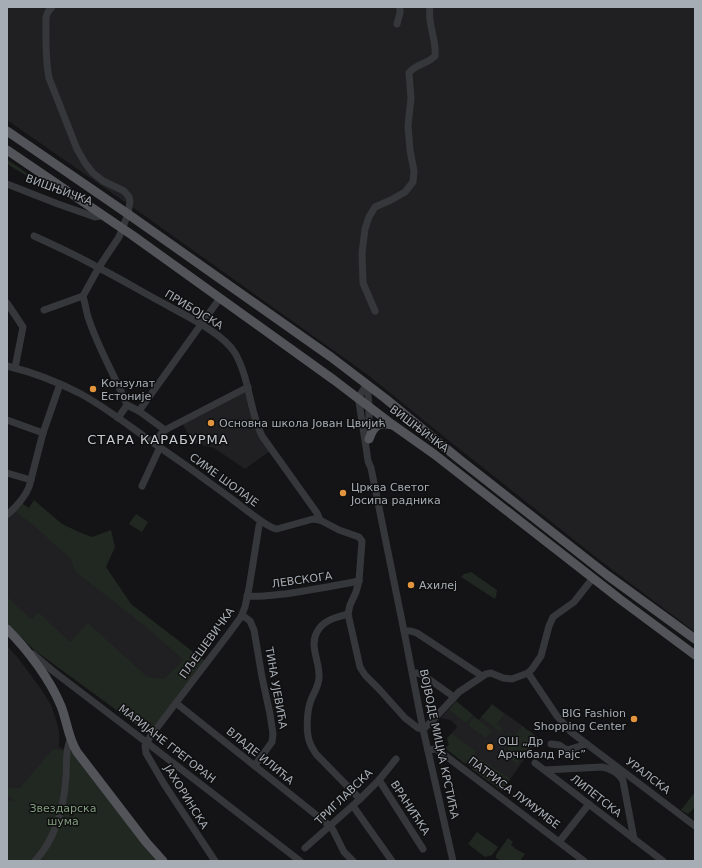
<svg xmlns="http://www.w3.org/2000/svg" width="702" height="868" font-family="'DejaVu Sans',sans-serif">
<style>
.built{fill:#202022}
.green{fill:#202821}
.lines{fill:none;stroke-linecap:round;stroke-linejoin:round}
.minor{stroke:#35373a;stroke-width:7}
.major{stroke:#525459;stroke-width:9}
.poi-dot{fill:#e3943e;stroke:#0f0f10;stroke-width:1.5}
.labels{text-anchor:middle;dominant-baseline:central;stroke-width:3;stroke-linejoin:round;paint-order:stroke}
.street-label{font-size:11px;fill:#a7adb5;stroke:#0f0f10}
.poi-label{font-size:11px;fill:#a7adb5;stroke:#0f0f10;text-anchor:start}
.park-label{font-size:11px;fill:#829e7f;stroke:#0f0f10}
.quarter-label{font-size:13px;letter-spacing:1px;fill:#c7cbd1;stroke:#0f0f10}
</style>
<rect width="100%" height="100%" fill="#141416"/>
<!-- built -->
<g class="built">
<polygon points="7,7 695,7 695,632 602,562 443,436 368,375 145,216 7,120"/>
<polygon points="246,390 270,451 245,469 214,448 193,443 182,423"/>
<polygon points="21,506 80,568 190,658 133,718 7,622 7,520"/>
<polygon points="7,646 18,658 41,689 51,705 58,726 59,734 59,747 65,750 7,855"/>
<polygon points="456,701 479,720 492,704 539,738 502,791 445,748 449,745 447,738 457,727 455,724 450,720 441,718"/>
</g>
<!-- green -->
<g class="green">
<polygon points="8,160 53,191 53,192 7,164"/>
<polygon points="34,500 62,524 79,532 92,537 111,530 115,547 106,567 131,604 205,661 149,734 33,649 7,623 8,598 31,619 39,613 70,642 88,623 147,677 164,679 178,666 183,659 144,625 76,572 70,558 31,523 13,510 20,502 29,508"/>
<polygon points="136,514 148,522 142,532 129,524"/>
<polygon points="471,572 497,590 496,596 495,599 461,577 464,574"/>
<polygon points="456,701 473,715 466,723 449,710"/>
<polygon points="492,705 504,714 497,724 502,728 500,732 481,717"/>
<polygon points="474,717 492,731 486,738 468,725"/>
<polygon points="522,726 538,738 526,755 524,754 517,764 504,754 511,745 509,743 510,741 508,740 508,739 506,737 509,733 514,736"/>
<path d="M452,734l24,17c-3,5 -6,11 -12,12l-19,-15 4,-3 -2,-7z"/>
<polygon points="53,749 76,752 160,861 7,861 7,800 16,802 7,795 7,788 20,788"/>
<path d="M478,757l23,16h1l8,6 -8,12 -30,-22c0,-4 3,-9 6,-12z"/>
<polygon points="695,792 695,807 688,814 681,810"/>
<polygon points="477,832 498,847 492,855 485,857 468,844"/>
<polygon points="508,838 513,842 511,845 514,847 514,848 525,854 520,861 501,861 496,858 496,855"/>
</g>
<g class="lines">
<!-- minor -->
<g class="minor">
<path d="M52,7l-4,5 -2,5c0,21 -1,41 3,61l28,71 8,14 8,10 10,8 21,10 5,6 1,4 -2,13 -9,23 -20,30 -16,29c2,7 3,14 5,21 10,31 27,59 39,88l-9,13"/>
<polyline points="397,24 400,13 400,7"/>
<polyline points="7,184 58,204 95,217 100,216 102,214"/>
<path d="M34,236c22,10 44,20 65,32 22,11 43,24 64,35 21,12 60,30 72,50 15,26 14,57 27,83l55,77 3,7"/>
<polyline points="7,303 23,327 15,368"/>
<polyline points="44,310 83,296"/>
<path d="M375,311l-12,-28 -1,-30 3,-24 4,-12 6,-10 16,-7 14,-8 8,-10 1,-11 -4,-21 -2,-24 3,-28 -2,-25c6,-9 19,-9 26,-17 2,-16 -8,-32 -5,-49"/>
<path d="M7,366c25,6 51,16 74,28 22,12 43,28 64,43 28,19 56,39 84,60 9,6 39,32 48,32l36,-10 7,1 19,10 20,7 3,4 -3,40 -3,11 -6,13 -2,9 12,53 5,8 14,14 26,29 13,10 5,1 6,-5 30,-32 27,-18 5,-1 12,5 9,1 16,-6 4,-4 9,-13 8,-30 4,-9 21,-15 19,-24"/>
<polyline points="367,384 360,395 359,402 362,422 366,447 368,461 371,468 404,631 423,729 453,861"/>
<polyline points="367,384 369,406 369,436"/>
<polyline points="127,405 139,411 165,430"/>
<polyline points="139,411 220,298"/>
<polyline points="7,420 43,433"/>
<polyline points="154,443 161,434 165,430 248,387"/>
<polyline points="7,473 31,480"/>
<polyline points="142,486 160,447"/>
<path d="M7,515c9,-8 17,-16 22,-28l14,-54 17,-49"/>
<path d="M247,596c13,1 25,-1 38,-2 25,-4 49,-8 74,-13"/>
<path d="M348,614c-11,3 -25,6 -31,18 -8,14 3,30 2,45 0,9 -5,15 -8,23 -4,10 -5,30 -2,40 1,5 4,9 7,14l44,45"/>
<polyline points="242,615 250,621 254,630 262,677 270,714 273,734 272,742 255,765"/>
<polyline points="404,631 411,631 417,633 482,676"/>
<polyline points="33,654 53,671 146,742 300,861"/>
<polyline points="413,673 417,673 423,675 454,697"/>
<polyline points="528,673 557,716 571,732 695,826"/>
<polyline points="176,703 330,826 333,830 344,852 353,861"/>
<polyline points="551,744 559,745 565,749 567,750 587,744"/>
<polyline points="428,750 436,749 442,753 584,861"/>
<polyline points="535,763 663,861"/>
<path d="M545,770l57,-3c8,1 18,7 21,14l11,58"/>
<polyline points="379,780 423,849"/>
<polyline points="353,806 392,861"/>
<polyline points="559,842 589,804"/>
<polyline points="305,848 360,799 379,780 396,759"/>
<path d="M35,861c21,-23 29,-54 31,-84 1,-13 -1,-25 4,-37"/>
<polyline points="215,861 164,784 146,753 145,746 150,737 230,632 241,617 245,607 249,588 259,526 261,521"/>
</g>
<!-- major -->
<g class="major">
<polyline points="7,131 128,214 331,357 386,399 459,459 607,575 695,639"/>
<polyline points="7,150 132,235 334,380 393,425 434,454 621,600 695,655"/>
<path d="M369,439c5,-14 9,-17 24,-14"/>
<path d="M7,629c20,20 43,50 54,77 6,15 7,32 16,46l69,90 17,19"/>
</g>
</g>
<!-- markers -->
<g class="poi-dot">
<circle cx="93" cy="389" r="4"/>
<circle cx="211" cy="423" r="4"/>
<circle cx="343" cy="493" r="4"/>
<circle cx="411" cy="585" r="4"/>
<circle cx="634" cy="719" r="4"/>
<circle cx="490" cy="747" r="4"/>
</g>
<g class="labels">
<!-- street labels -->
<g class="street-label">
<text transform="translate(59 190) rotate(20)">ВИШЊИЧКА</text>
<text transform="translate(194 310) rotate(31)">ПРИБОЈСКА</text>
<text transform="translate(419 429) rotate(37)">ВИШЊИЧКА</text>
<text transform="translate(224 480) rotate(36)">СИМЕ ШОЛАЈЕ</text>
<text transform="translate(302 580) rotate(-8)">ЛЕВСКОГА</text>
<text transform="translate(207 643) rotate(-54)">ПЉЕШЕВИЧКА</text>
<text transform="translate(276 688) rotate(80)">ТИНА УЈЕВИЋА</text>
<text transform="translate(167 744) rotate(38)">МАРИЈАНЕ ГРЕГОРАН</text>
<text transform="translate(439 744) rotate(78)">ВОЈВОДЕ МИЦКА КРСТИЋА</text>
<text transform="translate(260 756) rotate(39)">ВЛАДЕ ИЛИЋА</text>
<text transform="translate(648 776) rotate(37)">УРАЛСКА</text>
<text transform="translate(514 793) rotate(37)">ПАТРИСА ЛУМУМБЕ</text>
<text transform="translate(596 796) rotate(38)">ЛИПЕТСКА</text>
<text transform="translate(186 797) rotate(58)">ЈАХОРИНСКА</text>
<text transform="translate(344 797) rotate(-44)">ТРИГЛАВСКА</text>
<text transform="translate(410 808) rotate(57)">ВРАНИЋКА</text>
</g>
<!-- poi labels -->
<g class="poi-label">
<text x="101" y="383">Конзулат<tspan x="101" dy="13">Естоније</tspan></text>
<text x="219" y="423">Основна школа Јован Цвијић</text>
<text x="351" y="487">Црква Светог<tspan x="351" dy="13">Јосипа радника</tspan></text>
<text x="419" y="585">Ахилеј</text>
<text x="626" y="713" text-anchor="end">BIG Fashion<tspan x="626" dy="13">Shopping Center</tspan></text>
<text x="498" y="741">ОШ „Др<tspan x="498" dy="13">Арчибалд Рајс”</tspan></text>
</g>
<!-- park labels -->
<g class="park-label">
<text x="63" y="808">Звездарска<tspan x="63" dy="13">шума</tspan></text>
</g>
<!-- quarter labels -->
<g class="quarter-label">
<text x="158" y="439">СТАРА КАРАБУРМА</text>
</g>
</g>
<!-- border -->
<rect width="702" height="868" fill="none" stroke="#a7adb5" stroke-width="16"/>
</svg>
